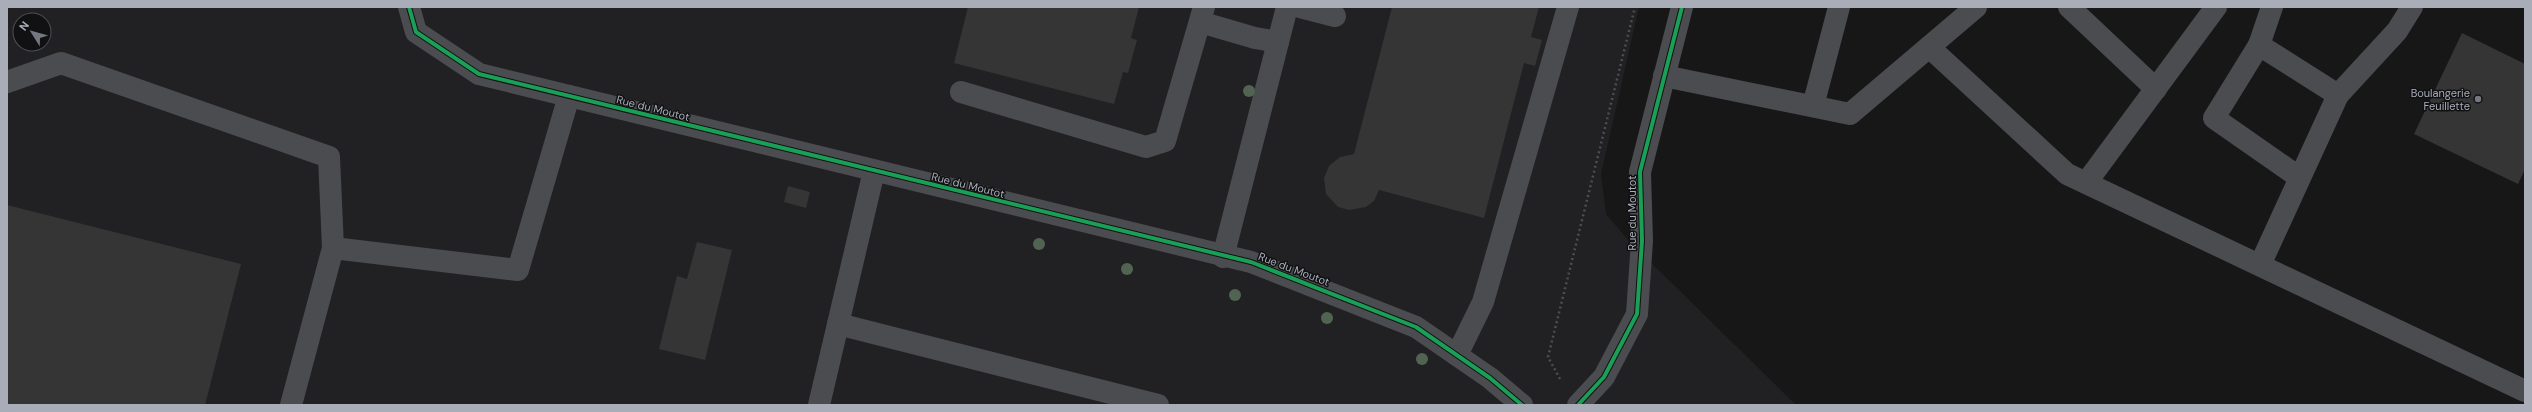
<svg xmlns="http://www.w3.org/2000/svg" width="2532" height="412" font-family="'DM Sans',sans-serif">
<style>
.built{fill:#212123;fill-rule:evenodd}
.building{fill:#353536}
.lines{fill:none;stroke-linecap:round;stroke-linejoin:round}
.path{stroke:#4d4e52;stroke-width:2.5;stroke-dasharray:2 3;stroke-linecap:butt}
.minor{stroke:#4b4c50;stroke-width:22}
.cycleway-casing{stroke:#111113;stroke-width:6}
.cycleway{stroke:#1a9f57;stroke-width:4}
.tree{fill:#506451}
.poi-dot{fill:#757880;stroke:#111113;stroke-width:1.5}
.labels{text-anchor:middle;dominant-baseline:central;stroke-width:3;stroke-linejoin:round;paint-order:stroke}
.poi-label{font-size:11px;fill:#a8adb8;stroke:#111113;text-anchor:end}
.street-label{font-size:11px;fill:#a8adb8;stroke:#111113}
</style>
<rect width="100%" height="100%" fill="#171717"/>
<!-- built -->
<path class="built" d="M7,7h1632l-38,167 5,40 24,28 166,163h-1789zM20,20h24v24h-24z"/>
<!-- building -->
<g class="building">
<polygon points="968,7 1139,7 1131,38 1137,40 1128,73 1123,72 1114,104 954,63"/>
<polygon points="1392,7 1539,7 1531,37 1542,40 1535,66 1524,63 1484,218 1379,190 1374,201 1366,207 1349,210 1338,207 1326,194 1324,178 1329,166 1340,157 1354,154"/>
<polygon points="2462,33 2525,64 2525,169 2518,184 2414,134"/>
<polygon points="788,186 810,192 806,208 784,202"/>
<polygon points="7,205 241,264 205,405 7,405"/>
<polygon points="697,242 732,250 705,360 659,349 677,276 687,279"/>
</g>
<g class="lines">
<!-- path -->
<polyline class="path" points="1560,379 1548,357 1635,7"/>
<!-- minor -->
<g class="minor">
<polyline points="409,7 416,32 479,74 1251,262 1416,327 1490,378 1522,405"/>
<polyline points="1300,7 1335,16"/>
<polyline points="2069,7 2156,89"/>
<polyline points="1200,22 1255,38 1278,42"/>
<polyline points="2259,45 2272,7"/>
<polyline points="1929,47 2067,174 2525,391"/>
<polyline points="1664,76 1850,114 1976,7"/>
<polyline points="7,82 61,63 329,157 333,248 291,405"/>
<polyline points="961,92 1146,147 1165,141 1204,7"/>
<polyline points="2338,95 2397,31 2412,7"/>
<polyline points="1813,106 1839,7"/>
<polyline points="2086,183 2216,7"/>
<polyline points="333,248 518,270 569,96"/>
<polyline points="1223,257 1287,7"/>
<polyline points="2260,265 2338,95 2259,45 2214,118 2300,178"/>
<polyline points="838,324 1158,405"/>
<polyline points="1457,355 1483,302 1568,7"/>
<polyline points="819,405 874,171"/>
<polyline points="1578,405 1604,377 1637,314 1642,241 1640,172 1682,7"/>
</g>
<!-- cycleway casing -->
<g class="cycleway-casing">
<g id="cycleway">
<polyline points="409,7 416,32 479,74 1251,262 1416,327 1490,378 1522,405"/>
<polyline points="1578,405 1604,377 1637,314 1642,241 1640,172 1682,7"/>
</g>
</g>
<!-- cycleway -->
<use href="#cycleway" class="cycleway"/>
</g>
<!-- trees -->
<g class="tree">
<circle cx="1249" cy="91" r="6"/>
<circle cx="1039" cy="244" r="6"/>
<circle cx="1127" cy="269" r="6"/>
<circle cx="1235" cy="295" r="6"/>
<circle cx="1327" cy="318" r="6"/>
<circle cx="1422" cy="359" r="6"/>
</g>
<!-- markers -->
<circle class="poi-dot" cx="2478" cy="99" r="4"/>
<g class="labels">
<!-- poi labels -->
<g class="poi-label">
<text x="2470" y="93">Boulangerie<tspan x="2470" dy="13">Feuillette</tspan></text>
</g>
<!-- street labels -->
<g class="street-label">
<text transform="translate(653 108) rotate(14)">Rue du Moutot</text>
<text transform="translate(968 185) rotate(14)">Rue du Moutot</text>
<text transform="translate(1632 213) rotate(-90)">Rue du Moutot</text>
<text transform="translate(1294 269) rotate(21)">Rue du Moutot</text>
</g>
</g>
<!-- border -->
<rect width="2532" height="412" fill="none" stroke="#a8adb8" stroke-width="16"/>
<!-- north arrow -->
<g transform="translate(32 32) rotate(307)"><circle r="19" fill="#111113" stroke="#4d4f55"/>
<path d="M0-3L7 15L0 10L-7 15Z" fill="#757880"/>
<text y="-6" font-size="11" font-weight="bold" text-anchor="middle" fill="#a8adb8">N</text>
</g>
</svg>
